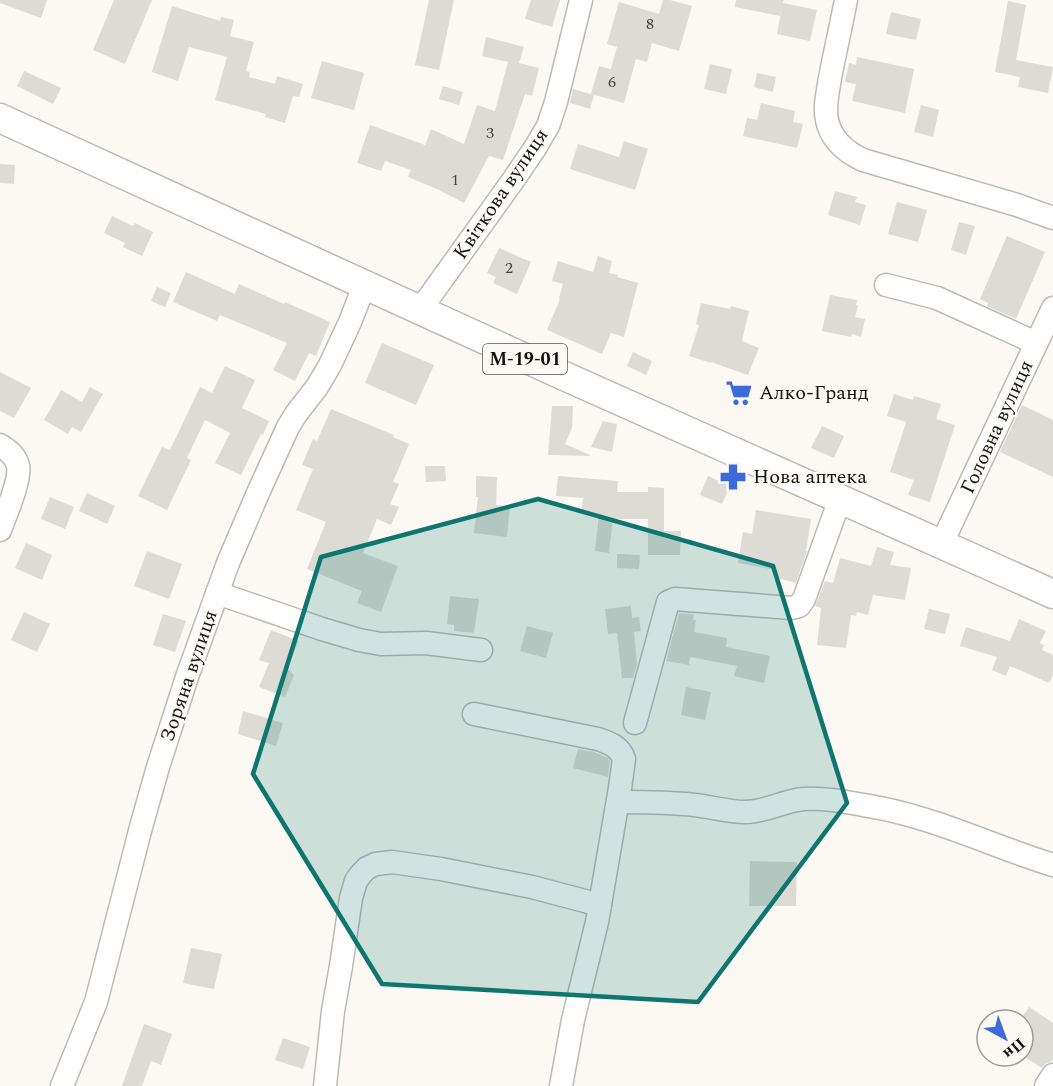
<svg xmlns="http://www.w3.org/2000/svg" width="1053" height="1086" font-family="Spectral,serif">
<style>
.building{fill:#dddbd6}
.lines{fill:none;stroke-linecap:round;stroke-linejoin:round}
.minor-casing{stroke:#bcbab5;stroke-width:25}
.major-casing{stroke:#bcbab5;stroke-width:31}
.minor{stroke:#fff;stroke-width:22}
.major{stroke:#fff;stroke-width:28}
.marked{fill:#0f766e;fill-opacity:0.2;stroke:#0f766e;stroke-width:4.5;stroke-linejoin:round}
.labels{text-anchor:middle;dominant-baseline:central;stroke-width:4.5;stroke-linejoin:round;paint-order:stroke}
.number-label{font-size:16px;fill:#454441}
.shield{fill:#fcf9f4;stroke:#585754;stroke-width:1.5}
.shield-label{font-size:18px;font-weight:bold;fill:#12110f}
.street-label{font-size:20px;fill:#12110f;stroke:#fcf9f4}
.poi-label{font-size:20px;fill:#12110f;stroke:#fcf9f4;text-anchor:start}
</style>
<rect width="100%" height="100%" fill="#fcf9f4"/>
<!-- building -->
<g class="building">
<polygon points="0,0 47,0 41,18 0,3"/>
<polygon points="114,0 152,0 125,64 93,50"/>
<polygon points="429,0 454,0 439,70 415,65"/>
<polygon points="531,0 560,0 552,27 525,19"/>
<polygon points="663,0 670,0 692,6 679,51 652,43 647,62 636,59 624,103 591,94 599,66 611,69 617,47 607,44 619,2 659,14"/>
<polygon points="736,0 784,0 783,3 817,10 810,41 777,34 782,7 780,16 735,7"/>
<polygon points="1008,1 1026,5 1016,60 1053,67 1048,93 1018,87 1020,77 995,72"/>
<polygon points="172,6 220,21 221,17 234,20 230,36 254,42 246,71 250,72 249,77 275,84 277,76 303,84 299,97 293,96 285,123 265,117 266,114 215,100 227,57 189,47 178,81 152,72"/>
<polygon points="891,12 921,19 916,40 886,34"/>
<polygon points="486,37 524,47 519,63 539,68 532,96 525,94 503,160 489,156 464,203 437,189 408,177 411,170 385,161 381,171 357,163 370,125 425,145 431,129 464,144 477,105 495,111 508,62 482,56"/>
<polygon points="857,57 914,69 905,113 852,101 856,84 845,82 849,63 856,65"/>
<polygon points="322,61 364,73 354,110 311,98"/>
<polygon points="710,64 732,69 726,94 704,89"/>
<polygon points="24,71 61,88 53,104 17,86"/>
<polygon points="757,73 776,77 773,92 754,87"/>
<polygon points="443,86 463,92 459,105 439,99"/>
<polygon points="573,89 594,95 590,109 570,103"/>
<polygon points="761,103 795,111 793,122 803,124 797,148 743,136 747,118 757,120"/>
<polygon points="921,105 939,110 933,137 914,132"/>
<polygon points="624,141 648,149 635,190 570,169 578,144 619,157"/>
<polygon points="0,164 15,165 14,184 0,183"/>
<polygon points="835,191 857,197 855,202 866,205 860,225 828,215"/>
<polygon points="897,202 927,210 918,242 888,234"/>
<polygon points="112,216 133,226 135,223 153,232 142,256 123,247 125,243 104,233"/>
<polygon points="959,222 975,226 966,255 951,250"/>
<polygon points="1007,236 1045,252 1016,319 987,306 988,303 980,299"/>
<polygon points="499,248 531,262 517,294 493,283 496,277 487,273"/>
<polygon points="598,256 612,261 609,273 618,275 617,277 638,283 624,337 611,333 602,354 547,330 560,299 559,298 563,284 552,281 558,261 593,272"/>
<polygon points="186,272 235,294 239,284 284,304 285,302 330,322 316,356 309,353 295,381 273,370 287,343 220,315 217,321 173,302"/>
<polygon points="157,287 171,293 165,307 151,301"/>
<polygon points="830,295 857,300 856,305 858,306 855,317 865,319 861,337 852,334 851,337 822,331"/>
<polygon points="701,303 730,309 731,306 749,311 742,341 759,348 748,375 711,362 711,363 689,356 699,325 696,324"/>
<polygon points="382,343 434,365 416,405 365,383"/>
<polygon points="633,352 652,361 646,375 627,366"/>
<polygon points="225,366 255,380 242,408 269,421 263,435 261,434 241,475 215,463 230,433 205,420 187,458 191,460 167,510 138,496 162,447 170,450 200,387 212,393"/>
<polygon points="0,372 31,388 14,418 0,411"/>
<polygon points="90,387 103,394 81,432 72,427 68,434 44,420 61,390 82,402"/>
<polygon points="894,394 913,400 914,396 941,404 936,419 955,425 930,502 908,495 914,480 890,472 906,422 887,416"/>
<polygon points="1022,405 1053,420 1053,477 1000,452"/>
<polygon points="552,406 573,406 572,428 565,444 590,455 590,456 548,455"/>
<polygon points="331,409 394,435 393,437 409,444 393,482 399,484 390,504 399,507 391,525 377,519 363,553 398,566 381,612 357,603 362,591 307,569 326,522 296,510 313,469 302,465 313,439 317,441"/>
<polygon points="603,421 617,424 612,452 591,447"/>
<polygon points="822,426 844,436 834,458 811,448"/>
<polygon points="425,466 445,466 446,481 426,482"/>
<polygon points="476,476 497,477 496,505 510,506 507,537 474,533 478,497 476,497"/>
<polygon points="558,476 618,481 617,492 648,492 648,487 664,488 664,531 681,531 680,555 648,555 648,519 613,519 609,553 595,551 599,514 581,513 583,498 556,496"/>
<polygon points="708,476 730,486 722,504 700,495"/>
<polygon points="87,493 115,506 107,524 79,511"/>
<polygon points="50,497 74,507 65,529 41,519"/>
<polygon points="756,510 811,519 806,551 807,551 796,583 774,577 776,570 738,563 743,532 752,534"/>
<polygon points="26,543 52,555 42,580 15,568"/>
<polygon points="877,547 894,552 890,565 911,568 905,600 873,595 868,615 857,612 856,616 851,615 846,648 817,645 821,608 815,606 825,581 833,583 840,558 871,566"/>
<polygon points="147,551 182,564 169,599 134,586"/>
<polygon points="617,554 640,555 639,569 617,568"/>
<polygon points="450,596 479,599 474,633 454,631 454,625 447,624"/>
<polygon points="631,606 632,618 639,617 641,631 634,632 637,664 633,678 622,678 617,633 608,634 605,609"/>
<polygon points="929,609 950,614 945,634 924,629"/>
<polygon points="24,612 50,624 37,652 11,640"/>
<polygon points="679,613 694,614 693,620 696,620 694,632 727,638 726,647 770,656 764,683 734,676 737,666 690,657 689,665 666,661"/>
<polygon points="163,614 186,621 175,652 153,645"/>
<polygon points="1019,619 1046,631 1040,643 1044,645 1042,650 1053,655 1053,675 1049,683 1010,666 1006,676 992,670 997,657 960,646 966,627 1010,641"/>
<polygon points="527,626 553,633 546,658 520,651"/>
<polygon points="271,630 299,641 287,668 294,675 285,697 259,687 269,663 259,660"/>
<polygon points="686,687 711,692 705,720 681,715"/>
<polygon points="243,711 283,723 276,746 238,734"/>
<polygon points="578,749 594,752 608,758 610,761 608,777 573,768"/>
<polygon points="750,861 797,862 796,906 749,906"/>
<polygon points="191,948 222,954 214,989 183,983"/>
<polygon points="1029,1007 1053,1023 1053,1059 1051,1062 1046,1063 1042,1068 1023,1056 1023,1016"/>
<polygon points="144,1024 172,1034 161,1065 151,1061 142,1086 122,1086"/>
<polygon points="283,1038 310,1047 303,1069 275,1060"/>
</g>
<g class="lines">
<!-- minor casing -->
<g class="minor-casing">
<g id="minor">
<path d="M846,0c-5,26 -11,52 -16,78 -2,14 -6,28 -3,42 4,20 19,32 36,40l154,45 36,13"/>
<polyline points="886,285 937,298 1036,343"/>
<polyline points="420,310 514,179 535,148 548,126 556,102 581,0"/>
<path d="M0,445c8,5 16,11 18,21 3,14 -13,50 -18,64"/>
<polyline points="941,545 1053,308"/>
<polyline points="217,593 322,629 359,640 381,644 426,643 481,650"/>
<path d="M474,714l124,25c12,4 22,8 26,20l-4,29 -23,134 -24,98 -12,66"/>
<polyline points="635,723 668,602 675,599 791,608 799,606 804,599 840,499"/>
<path d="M618,802c26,0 52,0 77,3 17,2 34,7 50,7 21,0 38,-11 58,-13 23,-2 53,5 77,9 60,12 115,39 173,57"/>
<polyline points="62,1086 96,1002 141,827 158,767 187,677 228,563 258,493 288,427 296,414 317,387 330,365 350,322 364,286"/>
<polyline points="325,1086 333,1011 341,966 351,898 356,881 361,874 367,868 376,864 392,862 441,869 532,887 600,905"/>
<polyline points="1046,1086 1053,1075"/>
</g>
</g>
<!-- major casing -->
<g class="major-casing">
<polyline id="major" points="0,118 562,375 1053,594"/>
</g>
<!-- minor -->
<use href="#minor" class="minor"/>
<!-- major -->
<use href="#major" class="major"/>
</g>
<!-- marked area -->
<path class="marked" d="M538,499l235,67 74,237 -149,199 -316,-18 -129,-210 68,-217z"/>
<!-- icons -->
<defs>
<g id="supermarket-bare" transform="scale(2.07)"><path d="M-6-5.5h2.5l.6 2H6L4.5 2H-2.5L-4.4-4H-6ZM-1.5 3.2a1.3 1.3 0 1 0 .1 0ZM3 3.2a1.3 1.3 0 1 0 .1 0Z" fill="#3c6adb" stroke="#fcf9f4" stroke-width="2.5" paint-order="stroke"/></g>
<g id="pharmacy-bare" transform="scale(2.07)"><path d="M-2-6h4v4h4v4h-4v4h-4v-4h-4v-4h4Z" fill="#3c6adb" stroke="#fcf9f4" stroke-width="2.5" paint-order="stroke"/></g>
</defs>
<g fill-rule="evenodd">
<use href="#supermarket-bare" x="739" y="393"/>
<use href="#pharmacy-bare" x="733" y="477"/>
</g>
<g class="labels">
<!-- number labels -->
<g class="number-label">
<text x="650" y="24">8</text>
<text x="612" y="82">6</text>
<text x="490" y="133">3</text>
<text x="455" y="180">1</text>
<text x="509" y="268">2</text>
</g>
<!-- shield labels -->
<rect class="shield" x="483" y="344" width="84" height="30" rx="4.5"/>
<g class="shield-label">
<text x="525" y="359">М-19-01</text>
</g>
<!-- street labels -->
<g class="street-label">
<text transform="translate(501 194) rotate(-56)">Квіткова вулиця</text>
<text transform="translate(997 427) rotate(-65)">Головна вулиця</text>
<text transform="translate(189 676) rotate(-71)">Зоряна вулиця</text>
</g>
<!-- poi labels -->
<g class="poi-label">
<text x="759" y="393">Алко-Гранд</text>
<text x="753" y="477">Нова аптека</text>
</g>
</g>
<!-- north arrow -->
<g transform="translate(1005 1038) rotate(139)"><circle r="28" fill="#fcf9f4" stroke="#9e9c98" stroke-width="1.5"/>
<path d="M0-4.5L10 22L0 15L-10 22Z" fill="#3c6adb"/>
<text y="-9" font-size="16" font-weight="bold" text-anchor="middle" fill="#12110f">Пн</text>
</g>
</svg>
